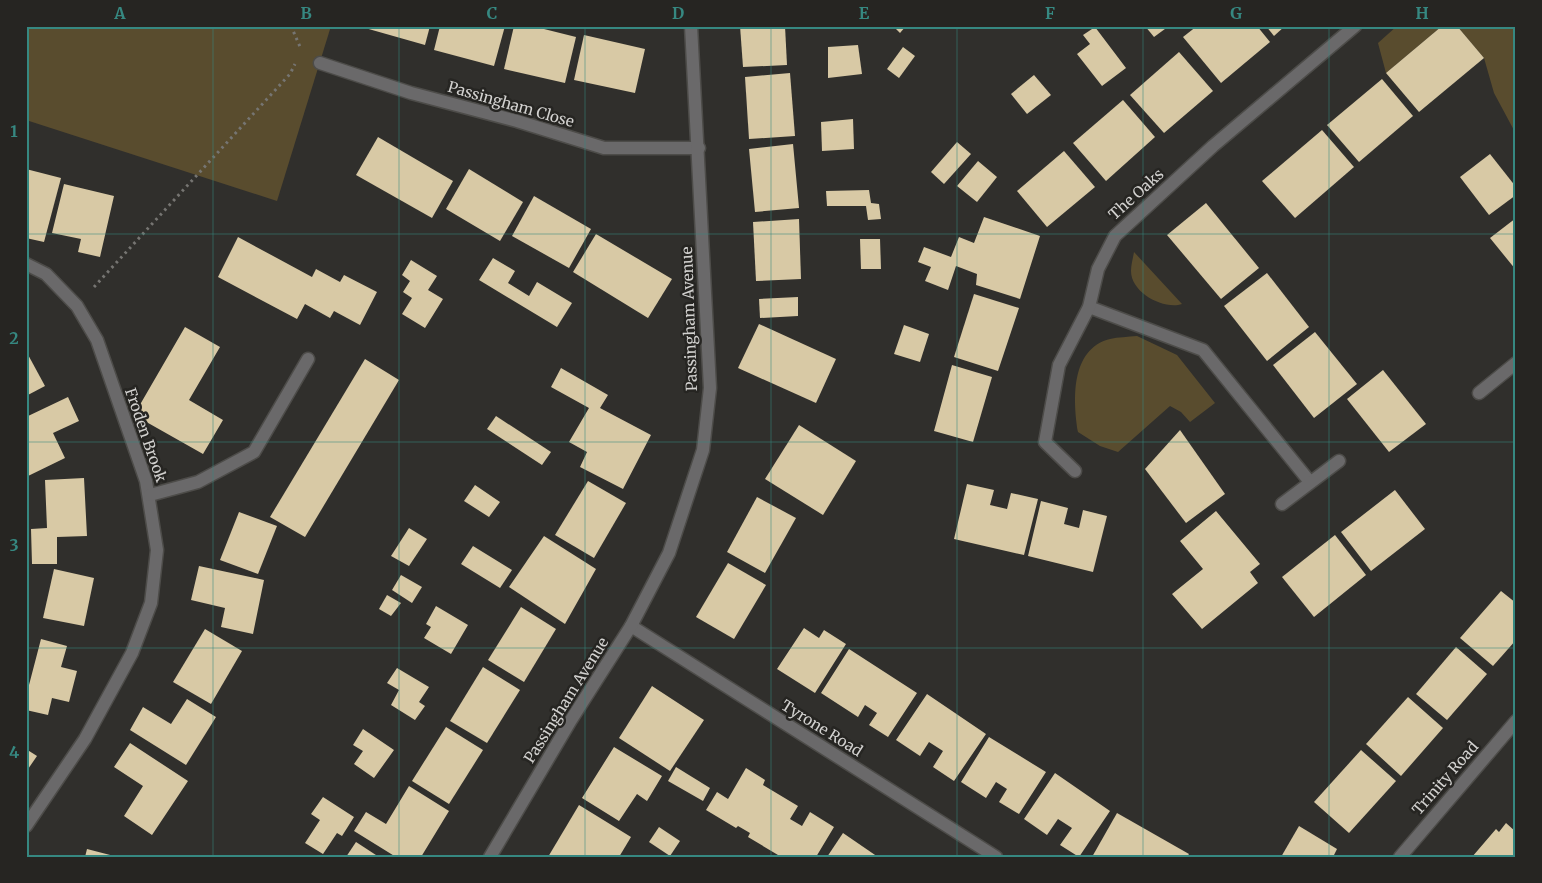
<svg xmlns="http://www.w3.org/2000/svg" width="1542" height="883" font-family="Merriweather,serif">
<style>
.green{fill:#594c2e}
.building{fill:#d8c9a5}
.lines{fill:none;stroke-linecap:round;stroke-linejoin:round}
.minor-casing{stroke:#4d4c49;stroke-width:15}
.path{stroke:#767572;stroke-width:3;stroke-dasharray:2.5 4;stroke-linecap:butt}
.minor{stroke:#6a696a;stroke-width:12}
.grid{fill:none;stroke:#368881;stroke-width:1;stroke-opacity:0.55}
.labels{text-anchor:middle;dominant-baseline:central;stroke-width:5;stroke-linejoin:round;paint-order:stroke}
.street-label{font-size:15px;fill:#d2d1cf;stroke:#262522}
.neatline{fill:none;stroke:#368881;stroke-width:2}
.grid-label{font-size:16px;text-anchor:middle;font-weight:bold;fill:#368881}
</style>
<rect width="100%" height="100%" fill="#302f2c"/>
<!-- green -->
<g class="green">
<polygon points="26,26 331,26 277,201 26,120"/>
<polygon points="1397,26 1442,26 1386,73 1378,43"/>
<polygon points="1457,26 1516,26 1516,134 1494,93 1484,58"/>
<path d="M1134,252l48,52c-18,6 -51,-11 -51,-33 0,-6 2,-13 3,-19z"/>
<path d="M1137,336l40,19 38,48 -25,19 -9,-10 -11,-6 -52,46 -18,-6 -22,-14c-5,-31 -8,-83 32,-93 8,-2 18,-2 27,-3z"/>
</g>
<!-- building -->
<g class="building">
<polygon points="358,26 430,26 425,45"/>
<polygon points="440,26 505,26 494,66 434,50"/>
<polygon points="514,26 532,26 576,37 565,83 504,69"/>
<polygon points="740,26 785,26 787,65 743,67"/>
<polygon points="893,26 906,26 900,33"/>
<polygon points="1145,26 1169,26 1154,37"/>
<polygon points="1197,26 1257,26 1270,42 1221,83 1183,37"/>
<polygon points="1266,26 1285,26 1274,36"/>
<polygon points="1442,26 1457,26 1484,58 1419,112 1386,73"/>
<polygon points="1095,27 1126,68 1102,86 1077,54 1090,44 1083,35"/>
<polygon points="584,35 645,49 635,93 574,80"/>
<polygon points="858,45 862,74 828,78 828,47"/>
<polygon points="903,47 915,56 899,78 887,69"/>
<polygon points="1179,52 1213,91 1164,133 1130,95"/>
<polygon points="790,73 795,136 749,139 745,77"/>
<polygon points="1034,75 1051,95 1027,114 1011,94"/>
<polygon points="1382,79 1413,116 1359,162 1327,125"/>
<polygon points="1123,100 1155,137 1106,181 1073,143"/>
<polygon points="853,119 854,149 822,151 821,122"/>
<polygon points="1322,130 1354,167 1295,218 1262,181"/>
<polygon points="378,137 453,181 432,218 356,175"/>
<polygon points="957,142 971,154 944,184 931,172"/>
<polygon points="793,144 799,208 755,212 749,149"/>
<polygon points="1064,151 1095,187 1047,227 1017,191"/>
<polygon points="1490,154 1516,187 1516,195 1489,215 1460,177"/>
<polygon points="978,161 997,177 977,202 957,186"/>
<polygon points="26,169 61,178 44,242 26,238"/>
<polygon points="469,169 523,202 500,241 446,209"/>
<polygon points="64,184 114,196 100,257 78,252 81,239 52,233"/>
<polygon points="869,190 871,203 879,204 881,219 868,220 866,206 827,206 826,191"/>
<polygon points="534,196 591,229 569,268 512,236"/>
<polygon points="1206,203 1259,268 1221,299 1167,235"/>
<polygon points="984,217 1040,236 1020,299 976,285 977,274 956,266 948,290 925,281 931,267 918,262 924,247 951,257 959,237 974,243"/>
<polygon points="1516,218 1516,270 1490,238"/>
<polygon points="799,219 801,279 756,281 753,222"/>
<polygon points="596,234 672,279 648,318 573,272"/>
<polygon points="238,237 312,277 316,269 340,282 344,275 377,292 360,325 334,311 330,318 305,304 297,319 218,277"/>
<polygon points="860,239 880,239 881,269 861,269"/>
<polygon points="493,258 515,271 508,283 529,296 537,282 572,303 557,327 479,280"/>
<polygon points="411,260 437,276 428,290 443,299 425,328 402,314 412,298 403,292 410,281 402,275"/>
<polygon points="1267,273 1309,327 1267,361 1224,306"/>
<polygon points="974,294 1019,308 998,371 954,357"/>
<polygon points="798,297 798,316 760,318 759,299"/>
<polygon points="759,324 836,359 816,403 738,368"/>
<polygon points="904,325 929,334 920,362 894,354"/>
<polygon points="185,327 220,347 189,400 223,420 203,454 134,415"/>
<polygon points="1315,332 1357,384 1314,418 1273,365"/>
<polygon points="26,351 45,386 26,396"/>
<polygon points="365,359 399,380 305,537 270,517"/>
<polygon points="952,365 992,377 973,442 934,431"/>
<polygon points="561,368 608,395 600,408 651,435 623,489 580,467 587,452 569,442 589,408 551,387"/>
<polygon points="1383,370 1426,424 1389,452 1347,399"/>
<polygon points="68,397 79,421 53,433 65,458 26,477 26,417"/>
<polygon points="496,416 551,452 542,465 487,429"/>
<polygon points="799,425 856,461 823,515 765,479"/>
<polygon points="1180,430 1225,494 1186,523 1145,469"/>
<polygon points="84,478 87,536 57,537 57,564 32,564 31,529 47,528 45,480"/>
<polygon points="588,481 626,503 594,558 555,535"/>
<polygon points="967,484 994,490 990,505 1007,509 1011,493 1038,499 1024,555 954,539"/>
<polygon points="475,485 500,502 489,517 464,501"/>
<polygon points="1395,490 1425,529 1371,571 1341,532"/>
<polygon points="757,497 796,518 765,573 727,552"/>
<polygon points="1041,501 1068,508 1064,524 1079,528 1083,510 1107,516 1093,572 1028,556"/>
<polygon points="1216,511 1260,564 1250,572 1258,583 1202,629 1172,594 1203,569 1180,541"/>
<polygon points="239,512 277,526 258,574 220,560"/>
<polygon points="409,528 427,539 409,566 391,556"/>
<polygon points="1335,535 1366,575 1314,617 1282,577"/>
<polygon points="544,536 596,569 565,624 509,587"/>
<polygon points="473,546 512,570 500,588 461,564"/>
<polygon points="728,563 766,585 734,639 696,617"/>
<polygon points="199,566 264,580 253,634 221,627 225,608 191,600"/>
<polygon points="54,569 94,578 84,626 43,618"/>
<polygon points="401,575 422,587 412,603 392,590"/>
<polygon points="1501,591 1516,603 1516,640 1493,666 1460,638"/>
<polygon points="387,595 401,603 391,616 379,609"/>
<polygon points="436,606 468,625 451,654 424,638 431,627 426,624"/>
<polygon points="521,607 556,629 524,682 488,660"/>
<polygon points="804,628 819,638 824,630 846,644 815,693 777,669"/>
<polygon points="205,629 242,651 211,704 173,682"/>
<polygon points="41,639 67,646 61,667 77,671 69,702 52,698 48,715 26,710 26,684 29,685"/>
<polygon points="1456,647 1487,674 1447,720 1416,694"/>
<polygon points="849,649 917,693 888,737 869,725 877,713 865,705 858,717 821,693"/>
<polygon points="483,667 520,690 487,743 450,721"/>
<polygon points="397,668 429,687 419,702 425,706 415,720 391,705 399,690 387,683"/>
<polygon points="652,686 704,720 670,771 619,738"/>
<polygon points="927,694 986,734 954,781 933,767 943,751 929,742 920,756 896,740"/>
<polygon points="1408,697 1443,728 1401,776 1366,744"/>
<polygon points="187,699 216,717 186,765 130,730 143,707 171,724"/>
<polygon points="446,727 483,750 449,804 412,781"/>
<polygon points="363,729 394,750 374,778 354,764 363,751 353,745"/>
<polygon points="989,737 1046,772 1019,814 999,802 1007,789 996,782 986,798 961,782"/>
<polygon points="130,743 188,781 152,835 124,816 143,786 114,767"/>
<polygon points="614,747 662,776 647,801 637,794 619,821 582,798"/>
<polygon points="26,749 37,756 26,772"/>
<polygon points="1361,750 1396,781 1349,833 1314,802"/>
<polygon points="676,767 710,788 703,801 668,781"/>
<polygon points="746,768 765,780 763,785 798,806 790,819 802,826 810,812 834,827 816,857 777,857 778,855 748,837 750,833 738,826 736,828 706,810 717,792 728,799"/>
<polygon points="1055,773 1110,811 1079,857 1060,845 1072,828 1058,819 1047,835 1024,819"/>
<polygon points="409,786 449,811 421,857 396,857 354,831 366,812 386,824"/>
<polygon points="323,797 354,817 342,836 337,833 323,854 305,843 320,820 311,814"/>
<polygon points="579,805 631,837 619,857 548,857"/>
<polygon points="1117,813 1189,854 1187,857 1092,857"/>
<polygon points="1506,823 1516,832 1516,857 1472,857 1496,829 1499,832"/>
<polygon points="1299,826 1337,849 1333,857 1281,857"/>
<polygon points="659,827 680,841 670,856 649,842"/>
<polygon points="843,833 878,857 827,857"/>
<polygon points="356,842 379,857 346,857"/>
<polygon points="87,849 114,856 114,857 85,857"/>
</g>
<g class="lines">
<!-- minor casing -->
<g class="minor-casing">
<g id="minor">
<polyline points="320,63 411,93 517,121 604,148 699,148"/>
<polyline points="26,264 46,274 77,306 97,340 146,481 157,550 151,603 132,653 85,739 26,826"/>
<polyline points="1089,307 1203,350 1310,482"/>
<polyline points="1479,393 1516,363"/>
<polyline points="1075,471 1045,442 1059,365 1089,307 1098,269 1115,236 1213,146 1355,26"/>
<polyline points="150,495 198,482 254,452 308,359"/>
<polyline points="1282,504 1339,461"/>
<polyline points="631,626 996,857"/>
<polyline points="490,857 571,720 631,626 669,553 703,450 710,388 691,26"/>
<polyline points="1400,857 1516,721"/>
</g>
</g>
<!-- path -->
<g class="path">
<polyline points="291,26 301,49"/>
<polyline points="94,287 290,74 295,64"/>
</g>
<!-- minor -->
<use href="#minor" class="minor"/>
</g>
<!-- grid -->
<path class="grid" d="M213,26v831M399,26v831M585,26v831M771,26v831M957,26v831M1143,26v831M1329,26v831M26,234h1490M26,442h1490M26,648h1490"/>
<g class="labels">
<!-- street labels -->
<g class="street-label">
<text transform="translate(511 104) rotate(16)">Passingham Close</text>
<text transform="translate(1136 194) rotate(-42)">The Oaks</text>
<text transform="translate(689 319) rotate(-92)">Passingham Avenue</text>
<text transform="translate(146 435) rotate(71)">Froden Brook</text>
<text transform="translate(566 700) rotate(-58)">Passingham Avenue</text>
<text transform="translate(822 728) rotate(32)">Tyrone Road</text>
<text transform="translate(1445 778) rotate(-49)">Trinity Road</text>
</g>
</g>
<!-- border -->
<rect width="1542" height="883" fill="none" stroke="#262522" stroke-width="55"/>
<rect x="28" y="28" width="1486" height="828" class="neatline"/>
<g class="grid-label">
<text x="120" y="19">A</text>
<text x="306" y="19">B</text>
<text x="492" y="19">C</text>
<text x="678" y="19">D</text>
<text x="864" y="19">E</text>
<text x="1050" y="19">F</text>
<text x="1236" y="19">G</text>
<text x="1422" y="19">H</text>
<text x="14" y="137">1</text>
<text x="14" y="344">2</text>
<text x="14" y="551">3</text>
<text x="14" y="758">4</text>
</g>
</svg>
